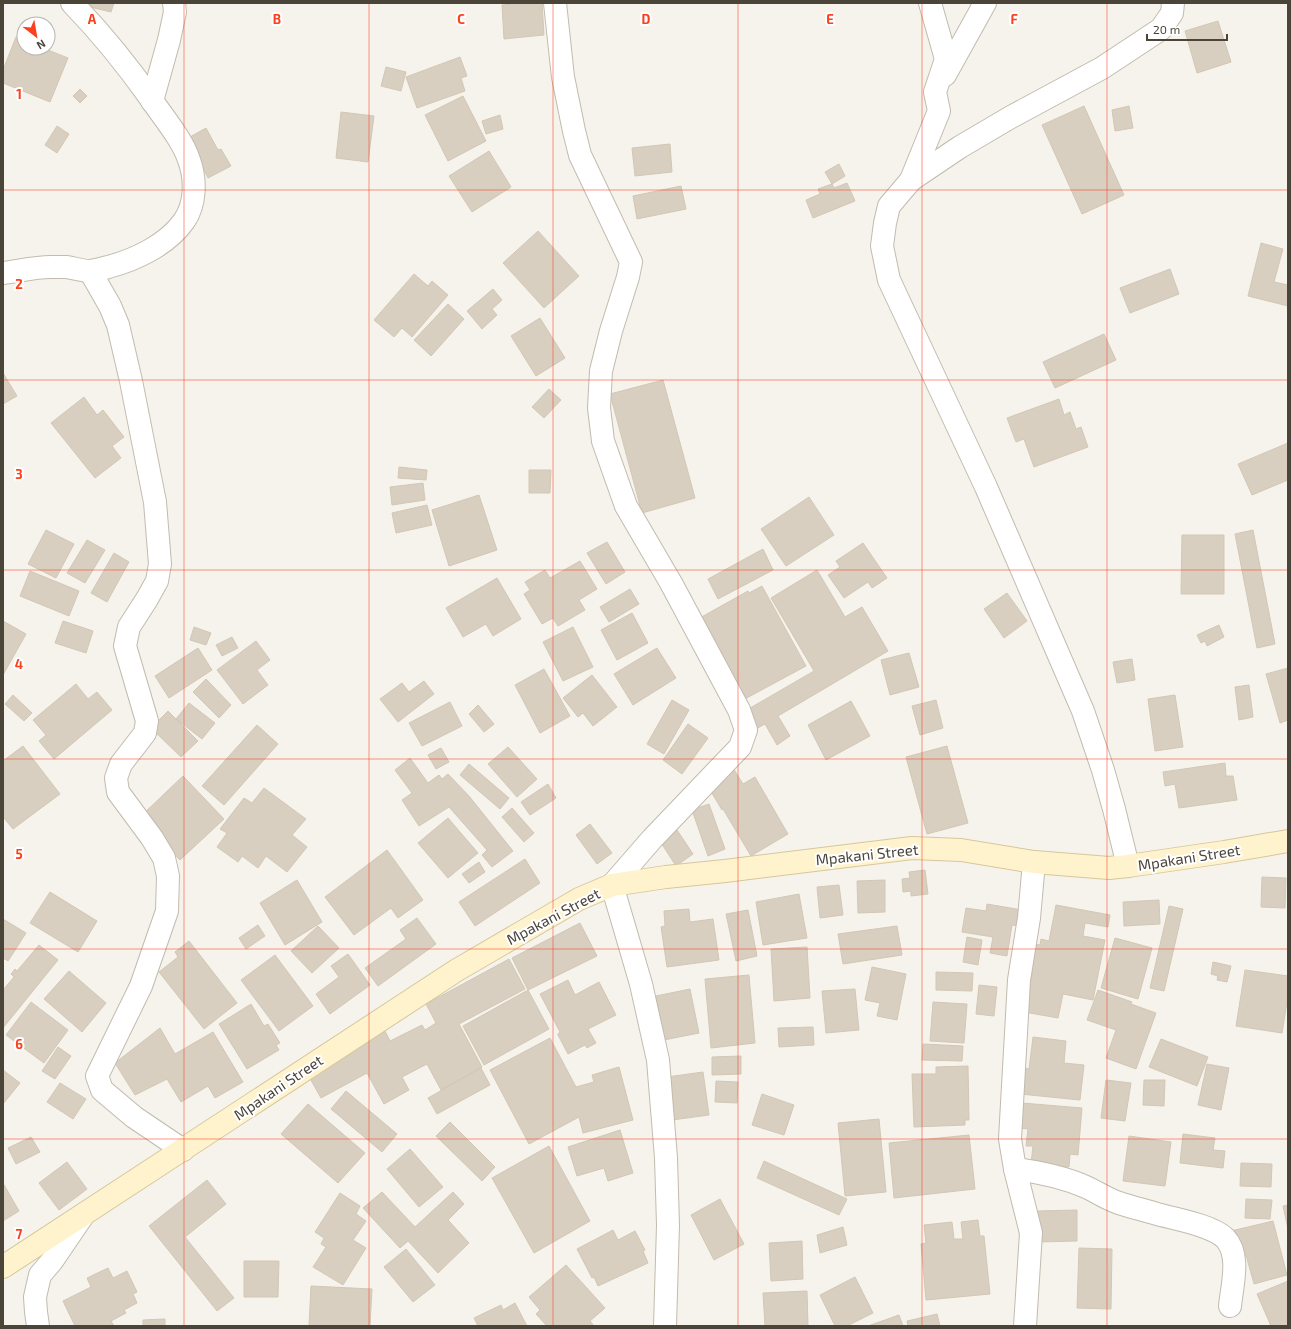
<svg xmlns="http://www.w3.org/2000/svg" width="1291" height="1329" font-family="'Exo 2',sans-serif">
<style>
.building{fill:#d8cfc1;stroke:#d3c7b4}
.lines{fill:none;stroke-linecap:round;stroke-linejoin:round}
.street-casing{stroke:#c2bbae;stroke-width:24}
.secondary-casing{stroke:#d6c79b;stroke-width:24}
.street{stroke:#fff;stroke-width:22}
.secondary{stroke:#fff3cd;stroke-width:22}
.grid{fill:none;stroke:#fc3f1d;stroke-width:1;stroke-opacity:0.55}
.labels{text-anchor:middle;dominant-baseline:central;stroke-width:4;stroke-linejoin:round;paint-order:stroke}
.street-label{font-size:15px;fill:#4b4439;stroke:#fff}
.grid-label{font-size:13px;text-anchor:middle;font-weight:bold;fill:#fc3f1d;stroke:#fff;stroke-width:4;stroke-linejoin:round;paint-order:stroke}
</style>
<rect width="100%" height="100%" fill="#f6f3ec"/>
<!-- building -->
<g class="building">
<polygon points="91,3 114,3 111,12 90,7"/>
<polygon points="523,3 542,3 544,35 504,39 502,5"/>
<polygon points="1218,21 1231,62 1197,73 1185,31"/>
<polygon points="16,37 24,40 24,48 43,48 68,58 50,102 3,83 3,70"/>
<polygon points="460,57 467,76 461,78 465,91 417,108 406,77"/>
<polygon points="386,67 406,72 401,91 381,86"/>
<polygon points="80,89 87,96 80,103 73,96"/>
<polygon points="463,96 486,141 448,161 425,115"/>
<polygon points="1084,106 1124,195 1082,214 1042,125"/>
<polygon points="1129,106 1133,128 1115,131 1112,110"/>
<polygon points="341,112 374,116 368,162 336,158"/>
<polygon points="500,115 503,129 486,134 482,121"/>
<polygon points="57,126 69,134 57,153 45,145"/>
<polygon points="206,128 218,150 221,149 231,166 208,178 188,138"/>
<polygon points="670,144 672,172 635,176 632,148"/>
<polygon points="489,151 511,187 472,212 449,176"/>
<polygon points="839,164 845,176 832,184 825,172"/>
<polygon points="847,183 855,201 813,218 806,200 820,194 818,189 832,184 834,188"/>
<polygon points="681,186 686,209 637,219 633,196"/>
<polygon points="538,231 579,276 544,308 503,263"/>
<polygon points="1261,243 1283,249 1274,282 1288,285 1288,306 1248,296"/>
<polygon points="1170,269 1179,294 1130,313 1120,288"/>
<polygon points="414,274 428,286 432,281 448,295 412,337 402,328 394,337 374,320"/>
<polygon points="493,289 502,300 492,309 497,315 482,329 467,311"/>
<polygon points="448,304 464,319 431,356 414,340"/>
<polygon points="540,318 565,358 536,376 511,336"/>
<polygon points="1104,334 1116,360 1055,388 1043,362"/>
<polygon points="3,373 17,396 3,404"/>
<polygon points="663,380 695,498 642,513 610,394"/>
<polygon points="549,389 561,400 544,418 532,407"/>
<polygon points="84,397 97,415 103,410 124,437 112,446 121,458 95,478 51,423"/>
<polygon points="1059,399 1064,415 1070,412 1076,429 1081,427 1088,447 1034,467 1024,439 1016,442 1007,418"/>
<polygon points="1288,443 1288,480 1252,495 1238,464"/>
<polygon points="399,467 427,470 426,480 398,478"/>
<polygon points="529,470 551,470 550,493 529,493"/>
<polygon points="423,483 425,500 392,505 390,487"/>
<polygon points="479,495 497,550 449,566 432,510"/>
<polygon points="809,497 834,535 786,566 761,529"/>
<polygon points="427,505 432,525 396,533 392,513"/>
<polygon points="46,530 74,544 56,578 28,564"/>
<polygon points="1253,530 1275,644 1257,648 1235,534"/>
<polygon points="1182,535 1224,535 1224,594 1181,594"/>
<polygon points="87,540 105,550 85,583 67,573"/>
<polygon points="607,542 625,572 606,584 587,553"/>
<polygon points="863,543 887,578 872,588 868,582 844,598 828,575 840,567 836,561"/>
<polygon points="763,549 773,570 718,599 708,579"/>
<polygon points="114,553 129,562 107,602 91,593"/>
<polygon points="580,561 597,589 579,600 585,610 558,626 553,618 542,624 524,594 530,590 525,582 545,570 550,578"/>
<polygon points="817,570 845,617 862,607 888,651 778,716 790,736 777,745 765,724 756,729 745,711 814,671 771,598"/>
<polygon points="30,571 79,591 69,616 20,596"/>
<polygon points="497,578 521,619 493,636 486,624 463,637 446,608"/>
<polygon points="762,586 806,666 743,700 698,619 748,591 749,593"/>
<polygon points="630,589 639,604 609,622 600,607"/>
<polygon points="1007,593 1027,621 1004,638 984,609"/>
<polygon points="632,613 648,643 617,660 601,630"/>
<polygon points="3,621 26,634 3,675"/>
<polygon points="63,621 93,631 86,653 55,643"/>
<polygon points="1219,625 1224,637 1207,646 1205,641 1201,643 1197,635"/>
<polygon points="194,627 211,633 206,645 190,640"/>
<polygon points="573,627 593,667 563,681 543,642"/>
<polygon points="232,637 238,648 222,656 216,645"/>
<polygon points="256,641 270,660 257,670 268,685 243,704 217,670"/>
<polygon points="198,648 212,670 169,698 155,676"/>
<polygon points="657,648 676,678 633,705 614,674"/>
<polygon points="909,653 919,687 890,695 881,660"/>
<polygon points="1132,659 1135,680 1117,683 1113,662"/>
<polygon points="1288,668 1288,720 1280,723 1266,674"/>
<polygon points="544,669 570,716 540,733 515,685"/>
<polygon points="592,675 617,707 593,726 583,713 578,717 563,698"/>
<polygon points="206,679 231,705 219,718 193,692"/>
<polygon points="424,681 434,694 398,722 380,699 402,683 409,692"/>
<polygon points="76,684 88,699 97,692 112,710 54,759 39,741 46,735 33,720"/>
<polygon points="1249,685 1253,717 1239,720 1235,687"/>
<polygon points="13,695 32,713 24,721 5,704"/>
<polygon points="1175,695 1183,747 1155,751 1148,699"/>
<polygon points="672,700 689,710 664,754 647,744"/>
<polygon points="936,700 943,728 920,735 912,706"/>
<polygon points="851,701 870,736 826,760 808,725"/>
<polygon points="450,702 462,726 422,746 409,723"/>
<polygon points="189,703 215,723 202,739 176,719"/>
<polygon points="478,705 494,724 484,732 469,714"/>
<polygon points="168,711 198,741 181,757 151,728"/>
<polygon points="688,724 708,738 682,774 663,760"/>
<polygon points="257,725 278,744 224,805 202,786"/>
<polygon points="23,746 60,794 13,829 3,817 3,761"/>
<polygon points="947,746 968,823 927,834 906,757"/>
<polygon points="508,747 537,779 517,797 488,764"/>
<polygon points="441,748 449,762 436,769 428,755"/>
<polygon points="410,758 428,783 439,775 442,779 448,774 469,796 513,851 492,867 482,855 487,850 449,807 419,826 402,800 412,793 395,770"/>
<polygon points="1225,763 1226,776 1233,776 1237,800 1179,808 1175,784 1165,786 1163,772"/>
<polygon points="469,764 509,798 500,809 460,775"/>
<polygon points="733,768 743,784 755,777 788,834 751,856 723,809 722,810 706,783"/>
<polygon points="183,776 224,819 180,860 140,817"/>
<polygon points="548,784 556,798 530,815 521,802"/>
<polygon points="264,788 306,819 292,835 307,847 287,872 266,856 258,868 242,856 238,862 217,847 227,833 220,829 244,798 252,803"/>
<polygon points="709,804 725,849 708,856 692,810"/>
<polygon points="512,808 534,833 524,842 502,817"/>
<polygon points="448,818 478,853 448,878 418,843"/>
<polygon points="590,824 612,853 597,864 576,835"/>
<polygon points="675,827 693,854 676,866 658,838"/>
<polygon points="387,850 423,900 398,918 391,908 354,935 325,897"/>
<polygon points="525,859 540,883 475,926 459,902"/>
<polygon points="479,862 485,872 469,883 462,874"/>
<polygon points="925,870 928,894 911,896 911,891 903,892 902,879 910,878 909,872"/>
<polygon points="1262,877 1286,878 1285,908 1261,907"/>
<polygon points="297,880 322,922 285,945 260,903"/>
<polygon points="885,880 885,912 858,913 857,881"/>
<polygon points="839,885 843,915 820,918 817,887"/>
<polygon points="50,892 97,921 78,952 30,923"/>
<polygon points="799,894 807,938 763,945 756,902"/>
<polygon points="1159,900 1160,924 1124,926 1123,902"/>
<polygon points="987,904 1022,910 1019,926 1012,925 1007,956 990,953 993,937 962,932 966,908 986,911"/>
<polygon points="1056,905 1110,915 1108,927 1085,923 1083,936 1105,940 1093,1000 1063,994 1058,1018 1024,1012 1033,970 1023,968 1028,943 1040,945 1041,939 1049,941"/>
<polygon points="1169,906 1183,909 1164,991 1150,988"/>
<polygon points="689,909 690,922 713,919 719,960 667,967 661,927 665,926 664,911"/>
<polygon points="748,910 757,956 736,961 726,914"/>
<polygon points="417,918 436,944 378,986 365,968 406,939 400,930"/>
<polygon points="3,919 26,933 8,961 3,958"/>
<polygon points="580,923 597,956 528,990 512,958"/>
<polygon points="258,925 265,936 246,949 239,938"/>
<polygon points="318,926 339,948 312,973 291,951"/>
<polygon points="897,926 902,955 843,964 838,934"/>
<polygon points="967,937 982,940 978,965 963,962"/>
<polygon points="1115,938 1152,948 1138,999 1101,988"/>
<polygon points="189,941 237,1003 204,1029 159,972 178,957 175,952"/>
<polygon points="39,945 58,960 3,1028 3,990 14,977 11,974 15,969 17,971"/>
<polygon points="807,947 810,998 774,1001 771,949"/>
<polygon points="348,954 370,985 330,1014 316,994 339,977 331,966"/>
<polygon points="275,955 313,1006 279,1031 241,980"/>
<polygon points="509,959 525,989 459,1024 482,1067 441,1090 427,1064 402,1077 409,1090 384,1104 367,1073 321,1098 307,1073 385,1031 390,1041 422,1025 425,1030 436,1023 426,1004"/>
<polygon points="1213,962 1231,966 1227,982 1217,980 1218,976 1211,974"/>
<polygon points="872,967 906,974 897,1020 877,1016 880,1003 865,1000"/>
<polygon points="1245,970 1288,976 1288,996 1282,1033 1236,1026"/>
<polygon points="69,971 106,1003 82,1032 44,999"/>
<polygon points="936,972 973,973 972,991 936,990"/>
<polygon points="749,975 755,1043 711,1048 705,979"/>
<polygon points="568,980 575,995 599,982 616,1015 588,1029 596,1043 587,1048 585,1045 568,1054 558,1035 558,1034 560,1032 540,994"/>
<polygon points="979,985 997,987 994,1016 976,1014"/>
<polygon points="690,989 699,1033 664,1040 656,996"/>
<polygon points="855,989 859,1030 826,1033 822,991"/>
<polygon points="528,990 549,1029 484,1065 463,1026"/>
<polygon points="1098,990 1132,1002 1131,1004 1156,1013 1136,1069 1106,1058 1116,1030 1087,1020"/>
<polygon points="31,1002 68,1030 44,1063 6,1035"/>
<polygon points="933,1002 967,1004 964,1043 930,1041"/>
<polygon points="251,1004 264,1026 268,1024 280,1043 276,1045 279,1050 247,1069 219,1024"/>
<polygon points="813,1027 814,1045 779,1047 778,1028"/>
<polygon points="160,1028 175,1054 213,1032 243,1082 215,1098 208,1086 181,1102 167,1079 135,1095 115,1063"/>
<polygon points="1033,1037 1066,1041 1064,1063 1084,1065 1080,1100 1020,1094 1023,1068 1029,1069"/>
<polygon points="550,1038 576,1087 594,1082 592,1075 619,1067 633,1120 583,1133 579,1117 529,1144 490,1070"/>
<polygon points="1161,1039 1208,1057 1197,1086 1149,1067"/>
<polygon points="923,1044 963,1046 962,1061 922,1060"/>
<polygon points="58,1047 71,1056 55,1079 42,1071"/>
<polygon points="741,1056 741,1074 712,1075 712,1057"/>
<polygon points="1207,1064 1229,1068 1221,1110 1198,1105"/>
<polygon points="968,1066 969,1120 965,1120 965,1125 914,1127 912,1074 936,1074 936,1067"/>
<polygon points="481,1068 490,1085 437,1114 428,1098"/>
<polygon points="3,1070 20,1083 3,1104"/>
<polygon points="703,1072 709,1115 672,1120 667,1077"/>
<polygon points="1106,1080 1131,1083 1125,1121 1101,1118"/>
<polygon points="1144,1080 1165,1080 1164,1106 1143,1105"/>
<polygon points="716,1081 738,1082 737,1103 715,1102"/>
<polygon points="60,1083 86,1099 73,1119 47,1102"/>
<polygon points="346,1091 397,1134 382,1152 331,1109"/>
<polygon points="762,1094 794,1105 784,1135 752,1125"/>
<polygon points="1022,1103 1082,1108 1078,1155 1070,1154 1069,1167 1031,1164 1033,1146 1026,1146 1028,1129 1020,1128"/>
<polygon points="308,1104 365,1153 338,1183 281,1134"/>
<polygon points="879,1119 886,1192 845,1196 838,1123"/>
<polygon points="450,1122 495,1167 482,1181 436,1136"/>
<polygon points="620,1130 633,1173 608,1181 604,1168 577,1176 568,1147"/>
<polygon points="1183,1134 1215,1138 1213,1150 1225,1151 1223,1168 1180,1163"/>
<polygon points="969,1135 975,1189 894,1198 889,1143"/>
<polygon points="1129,1136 1171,1142 1165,1186 1123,1181"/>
<polygon points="31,1137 40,1152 16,1164 8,1148"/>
<polygon points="549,1146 590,1221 534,1253 492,1178"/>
<polygon points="410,1149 443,1187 419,1207 387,1169"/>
<polygon points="764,1161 847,1199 839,1215 757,1178"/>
<polygon points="67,1162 87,1189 59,1210 39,1183"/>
<polygon points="1241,1163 1272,1164 1271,1187 1240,1186"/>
<polygon points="207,1180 226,1204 185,1237 234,1298 217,1311 149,1226"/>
<polygon points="3,1183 19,1211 3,1221"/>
<polygon points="382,1192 415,1227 453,1192 464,1204 448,1220 469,1243 438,1273 408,1241 400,1248 363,1208"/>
<polygon points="340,1193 360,1206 356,1214 366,1221 353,1240 366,1248 343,1285 313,1267 326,1247 321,1244 324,1238 315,1232"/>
<polygon points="720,1199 744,1244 714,1260 691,1215"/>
<polygon points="1246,1199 1272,1200 1270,1219 1245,1218"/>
<polygon points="1288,1205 1288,1229 1283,1206"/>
<polygon points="1077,1210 1077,1241 1038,1242 1038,1211"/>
<polygon points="978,1220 980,1236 984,1236 990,1294 926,1300 921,1244 926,1243 924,1225 952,1222 954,1239 963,1239 961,1222"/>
<polygon points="1273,1221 1287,1275 1254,1284 1246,1255 1238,1257 1231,1231"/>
<polygon points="843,1227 847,1245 820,1253 817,1235"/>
<polygon points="613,1230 618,1240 635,1231 645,1250 643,1251 648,1263 598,1286 594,1277 592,1278 577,1249"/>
<polygon points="802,1241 803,1279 771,1281 769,1243"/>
<polygon points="1079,1248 1112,1249 1111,1309 1077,1308"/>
<polygon points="406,1249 435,1285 413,1302 384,1267"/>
<polygon points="244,1261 279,1261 278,1297 244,1297"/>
<polygon points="566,1265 605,1308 590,1321 594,1326 547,1326 536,1314 540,1310 529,1297"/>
<polygon points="108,1268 113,1278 127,1271 137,1292 133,1294 137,1303 124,1310 126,1313 111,1321 114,1326 75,1326 63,1301 91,1287 87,1278"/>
<polygon points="855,1277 873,1313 847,1326 835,1326 820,1295"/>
<polygon points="1288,1281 1288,1326 1271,1326 1257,1294"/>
<polygon points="311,1286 372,1289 370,1326 309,1326"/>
<polygon points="807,1291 808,1326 765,1326 763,1293"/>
<polygon points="515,1303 527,1326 478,1326 474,1318 501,1305 503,1310"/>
<polygon points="937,1314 940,1326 908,1326 907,1321"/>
<polygon points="899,1315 903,1326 868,1326"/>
<polygon points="165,1319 165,1326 143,1326 143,1320"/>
</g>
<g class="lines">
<!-- street casing -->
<g class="street-casing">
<g id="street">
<polyline points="555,3 563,77 574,131 580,155 631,262 628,277 611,331 601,371 599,408 603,441 626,506 671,583 739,710 746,730 740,747 652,839 612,885 641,984 658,1060 666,1158 668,1225 665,1326"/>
<polyline points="945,75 985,3"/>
<polyline points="152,101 169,40 175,12 174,3"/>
<polyline points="911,180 939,111 935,92 946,59 930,3"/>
<polyline points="90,271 110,306 118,325 131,381 155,502 160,564 157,581 147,599 129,627 125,646 147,721 145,733 121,764 116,778 118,792 152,838 164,858 168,876 167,911 141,986 97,1076 102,1090 115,1101 134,1117 183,1150"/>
<path d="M3,273c16,-2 32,-6 48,-6 5,0 10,0 15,0 8,1 16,4 24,4 6,-1 12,-2 18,-4 27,-7 59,-22 76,-46 12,-17 12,-42 5,-61 -7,-21 -26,-43 -38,-61 -24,-34 -50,-66 -79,-96"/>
<polyline points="1128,866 1114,809 1103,770 1083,711 986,487 889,280 882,246 885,223 889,206 911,180 960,147 1011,117 1102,68 1161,29 1172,13 1173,3"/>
<path d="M1015,1169c24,3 48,8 71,18 11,5 21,12 33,16 12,4 25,7 38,11 18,5 54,11 68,24 16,17 7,47 5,68"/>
<polyline points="38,1326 36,1312 35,1297 40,1275 52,1261 84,1214"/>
<polyline points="1025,1326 1031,1233 1015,1169 1010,1139 1019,980 1029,918 1034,862"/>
</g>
</g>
<!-- secondary casing -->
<g class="secondary-casing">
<polyline id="secondary" points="3,1267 457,970 579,899 612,885 666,877 725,871 912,848 961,850 1034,862 1109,868 1128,866 1224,852 1288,841"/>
</g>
<!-- street -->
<use href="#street" class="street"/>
<!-- secondary -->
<use href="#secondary" class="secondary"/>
</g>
<!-- grid -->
<path class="grid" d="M184,3v1323M369,3v1323M553,3v1323M738,3v1323M922,3v1323M1107,3v1323M3,190h1285M3,380h1285M3,570h1285M3,759h1285M3,949h1285M3,1139h1285"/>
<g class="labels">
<!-- street labels -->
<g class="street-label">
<text transform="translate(867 854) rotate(-6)">Mpakani Street</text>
<text transform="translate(1189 857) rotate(-9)">Mpakani Street</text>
<text transform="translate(553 916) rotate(-28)">Mpakani Street</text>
<text transform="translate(278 1087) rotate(-34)">Mpakani Street</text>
</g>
</g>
<g class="grid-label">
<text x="92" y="24">A</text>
<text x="277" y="24">B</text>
<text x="461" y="24">C</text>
<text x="646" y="24">D</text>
<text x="830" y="24">E</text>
<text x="1014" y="24">F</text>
<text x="19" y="99">1</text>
<text x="19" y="289">2</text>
<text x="19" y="479">3</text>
<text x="19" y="669">4</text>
<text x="19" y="859">5</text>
<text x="19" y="1049">6</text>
<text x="19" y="1239">7</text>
</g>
<!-- border -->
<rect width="1291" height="1329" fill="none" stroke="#4b4439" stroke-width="8"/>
<!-- north arrow -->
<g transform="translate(36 36) rotate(149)"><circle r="19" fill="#ffffff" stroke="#b7b4b0"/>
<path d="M0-3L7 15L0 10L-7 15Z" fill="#fc3f1d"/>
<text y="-6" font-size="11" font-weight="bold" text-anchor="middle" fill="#4b4439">N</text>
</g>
<!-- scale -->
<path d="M1147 34v6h80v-6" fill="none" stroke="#4b4439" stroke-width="2"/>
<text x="1153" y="34" font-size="12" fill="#4b4439" stroke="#ffffff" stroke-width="3" paint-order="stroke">20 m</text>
</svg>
